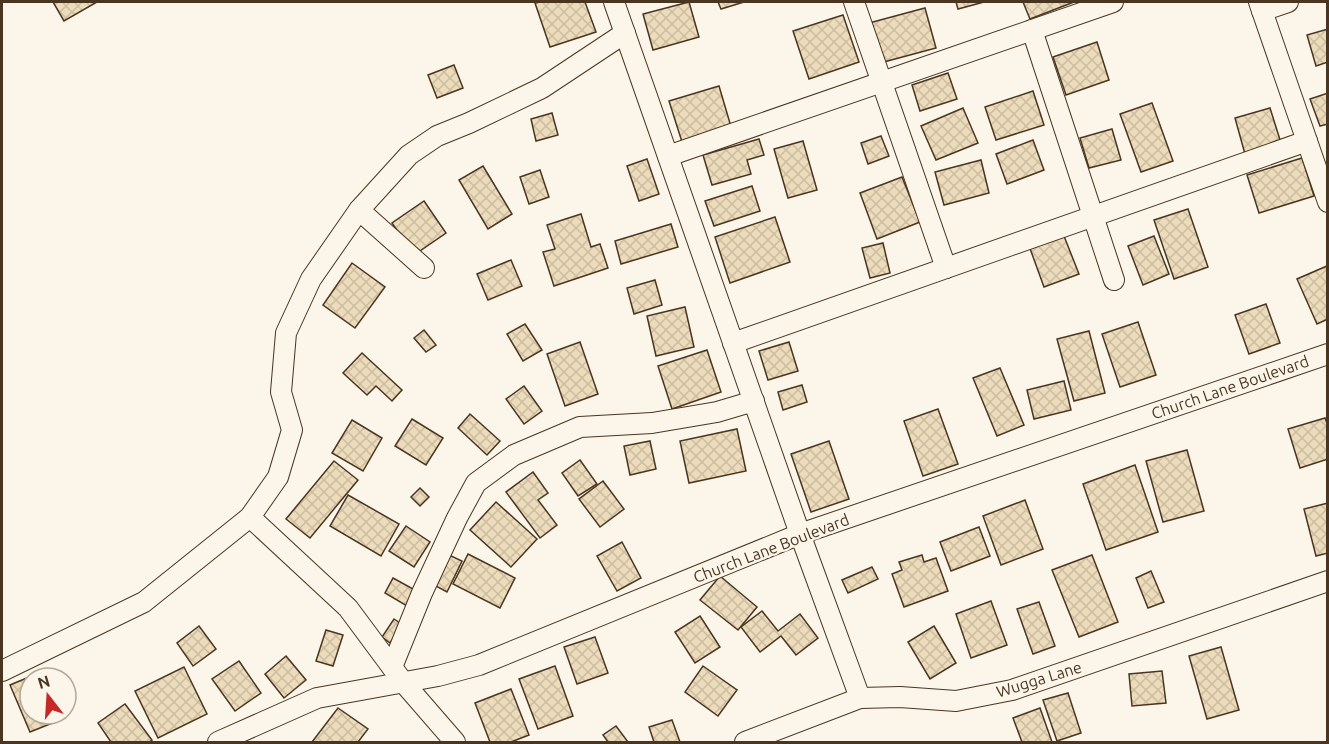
<svg xmlns="http://www.w3.org/2000/svg" width="1329" height="744" font-family="Ubuntu,sans-serif">
<style>
.building{fill:url(#building-cross-hatch);stroke:#4a3520;stroke-width:1.5}
.lines{fill:none;stroke-linecap:round;stroke-linejoin:round}
.street-casing{stroke:#4a3520;stroke-width:22}
.street{stroke:#fbf6e9;stroke-width:20}
.labels{text-anchor:middle;dominant-baseline:central;stroke-width:4.5;stroke-linejoin:round;paint-order:stroke}
.street-label{font-size:16px;fill:#4a3520;stroke:#fbf6e9}
</style>
<defs>
<pattern id="building-cross-hatch" width="8" height="8" patternUnits="userSpaceOnUse" patternTransform="scale(1.5)"><rect width="8" height="8" fill="#ecdcbc"/><path d="M0 0l8 8M0 8l8-8" fill="none" stroke="#ccbda1"/></pattern>
</defs>
<rect width="100%" height="100%" fill="#fbf6e9"/>
<!-- building -->
<g class="building">
<polygon points="53,2 97,2 64,21"/>
<polygon points="540,2 585,2 596,32 550,47 535,3"/>
<polygon points="689,2 699,37 653,50 643,14"/>
<polygon points="718,2 744,2 721,9"/>
<polygon points="956,2 984,2 958,9"/>
<polygon points="1023,2 1074,2 1030,19"/>
<polygon points="925,8 936,48 880,63 869,23"/>
<polygon points="843,15 859,62 809,79 793,31"/>
<polygon points="1328,29 1328,62 1316,66 1307,35"/>
<polygon points="1097,42 1109,80 1066,95 1053,57"/>
<polygon points="454,65 463,88 437,98 428,75"/>
<polygon points="948,73 957,99 920,111 912,85"/>
<polygon points="719,86 732,130 683,145 669,101"/>
<polygon points="1033,91 1044,125 996,140 985,107"/>
<polygon points="1328,93 1328,124 1320,126 1310,99"/>
<polygon points="1152,103 1173,161 1141,172 1120,114"/>
<polygon points="963,108 978,143 936,160 921,126"/>
<polygon points="1270,108 1281,143 1245,154 1235,118"/>
<polygon points="552,113 558,135 536,141 531,119"/>
<polygon points="1112,129 1121,160 1089,168 1080,138"/>
<polygon points="881,136 889,156 868,164 861,143"/>
<polygon points="759,139 764,155 747,160 751,174 712,185 703,155"/>
<polygon points="1033,140 1044,170 1007,184 996,154"/>
<polygon points="803,141 817,190 788,198 774,149"/>
<polygon points="1302,158 1314,196 1259,213 1247,175"/>
<polygon points="647,159 659,194 639,201 627,166"/>
<polygon points="981,160 989,193 944,205 935,172"/>
<polygon points="483,166 512,214 488,229 459,180"/>
<polygon points="540,170 549,197 529,204 520,177"/>
<polygon points="902,177 920,222 877,239 860,193"/>
<polygon points="752,186 760,211 714,226 705,201"/>
<polygon points="424,201 446,233 414,255 392,223"/>
<polygon points="1188,209 1208,267 1174,279 1154,220"/>
<polygon points="581,214 591,247 600,244 608,268 554,286 543,252 555,249 547,225"/>
<polygon points="775,217 790,262 730,283 715,237"/>
<polygon points="671,224 678,247 621,264 615,241"/>
<polygon points="1062,231 1079,274 1044,287 1028,243"/>
<polygon points="1154,236 1169,274 1143,285 1128,246"/>
<polygon points="883,243 890,273 870,278 862,248"/>
<polygon points="511,260 522,286 488,300 477,274"/>
<polygon points="352,263 385,287 355,328 323,305"/>
<polygon points="1327,266 1328,319 1317,324 1297,279"/>
<polygon points="655,280 662,305 634,314 627,288"/>
<polygon points="1266,304 1280,343 1249,354 1235,315"/>
<polygon points="685,307 694,347 656,356 647,316"/>
<polygon points="1138,322 1156,375 1120,387 1102,334"/>
<polygon points="525,324 542,350 523,361 507,334"/>
<polygon points="424,330 436,345 426,352 414,338"/>
<polygon points="1089,331 1105,393 1074,401 1057,339"/>
<polygon points="580,342 598,394 565,406 547,354"/>
<polygon points="789,342 798,371 768,380 759,351"/>
<polygon points="707,350 721,392 672,409 658,366"/>
<polygon points="362,353 402,390 392,401 376,386 367,395 343,373"/>
<polygon points="1000,368 1024,425 997,436 973,378"/>
<polygon points="1064,381 1071,410 1034,419 1027,390"/>
<polygon points="802,385 807,402 783,410 778,392"/>
<polygon points="524,386 542,411 524,424 506,399"/>
<polygon points="938,409 958,464 923,476 904,421"/>
<polygon points="470,414 500,441 487,455 458,428"/>
<polygon points="1325,418 1328,426 1328,459 1300,468 1288,429"/>
<polygon points="412,419 443,438 426,465 395,446"/>
<polygon points="352,420 382,438 363,471 332,453"/>
<polygon points="737,429 746,471 689,483 680,441"/>
<polygon points="650,441 656,469 630,475 624,446"/>
<polygon points="829,441 849,499 811,512 791,454"/>
<polygon points="1187,450 1204,511 1163,522 1146,461"/>
<polygon points="580,460 597,484 578,496 562,473"/>
<polygon points="334,461 358,480 310,538 286,519"/>
<polygon points="1135,465 1158,532 1106,550 1083,484"/>
<polygon points="533,472 548,493 538,500 557,525 540,538 506,492"/>
<polygon points="603,481 624,509 600,527 579,499"/>
<polygon points="420,488 429,497 420,506 411,497"/>
<polygon points="348,495 399,524 381,556 330,526"/>
<polygon points="1025,500 1043,549 1001,565 983,516"/>
<polygon points="496,502 537,539 511,567 470,530"/>
<polygon points="1328,503 1328,553 1316,556 1304,509"/>
<polygon points="406,526 430,542 414,567 389,551"/>
<polygon points="979,527 990,556 951,571 940,542"/>
<polygon points="622,542 641,578 617,591 597,556"/>
<polygon points="468,554 515,578 500,608 453,584"/>
<polygon points="449,555 462,561 447,592 434,585"/>
<polygon points="922,555 924,562 936,558 948,591 904,607 892,574 902,570 899,562"/>
<polygon points="1092,555 1118,622 1079,637 1052,570"/>
<polygon points="872,567 878,579 848,593 842,580"/>
<polygon points="1151,571 1164,602 1148,608 1136,578"/>
<polygon points="720,576 757,607 738,630 700,600"/>
<polygon points="393,578 415,590 407,606 385,593"/>
<polygon points="991,601 1007,645 971,658 956,614"/>
<polygon points="1039,602 1055,646 1033,654 1017,609"/>
<polygon points="762,611 778,631 800,614 818,638 796,655 781,636 760,652 741,627"/>
<polygon points="700,616 720,647 695,663 675,632"/>
<polygon points="394,619 403,625 390,643 382,637"/>
<polygon points="199,626 216,649 193,666 177,643"/>
<polygon points="934,626 956,663 930,679 908,642"/>
<polygon points="326,630 343,635 333,666 316,661"/>
<polygon points="595,637 608,673 577,684 564,647"/>
<polygon points="1221,647 1239,710 1207,719 1189,656"/>
<polygon points="286,656 306,680 284,698 265,674"/>
<polygon points="239,661 261,693 235,711 212,679"/>
<polygon points="555,666 573,716 538,729 519,679"/>
<polygon points="703,666 737,690 718,716 685,692"/>
<polygon points="184,667 207,714 158,738 135,691"/>
<polygon points="46,670 49,678 30,678 30,714 64,714 65,718 30,732 10,685"/>
<polygon points="1162,671 1166,703 1132,706 1129,674"/>
<polygon points="511,689 529,735 511,742 490,742 475,703"/>
<polygon points="1068,693 1081,733 1057,741 1043,700"/>
<polygon points="125,704 152,740 149,742 111,742 98,723"/>
<polygon points="338,708 368,729 358,742 312,742"/>
<polygon points="1040,708 1052,742 1022,742 1013,718"/>
<polygon points="672,720 680,742 654,742 649,727"/>
<polygon points="616,726 628,742 608,742 603,735"/>
</g>
<g class="lines">
<!-- street casing -->
<g class="street-casing">
<g id="street">
<polyline points="614,2 800,534 860,698"/>
<polyline points="854,2 946,268"/>
<polyline points="1259,2 1328,202"/>
<polyline points="1262,11 1288,2"/>
<polyline points="1032,30 1114,280"/>
<polyline points="668,156 1113,2"/>
<polyline points="359,210 424,268"/>
<polyline points="733,343 1307,141"/>
<polyline points="250,517 348,608 403,682 455,742"/>
<polyline points="392,667 422,593 457,518 476,483 514,455 580,427 652,423 717,412 754,401"/>
<polyline points="2,671 144,602 250,517 278,477 292,430 281,392 286,333 311,279 359,210 409,155 437,136 469,123 542,88 625,33"/>
<polyline points="218,742 317,698 438,676 479,665 800,534 1328,354"/>
<polyline points="745,742 860,698 900,697 956,701 1012,690 1328,581"/>
</g>
</g>
<!-- street -->
<use href="#street" class="street"/>
</g>
<g class="labels">
<!-- street labels -->
<g class="street-label">
<text transform="translate(1230 387) rotate(-19)">Church Lane Boulevard</text>
<text transform="translate(771 548) rotate(-21)">Church Lane Boulevard</text>
<text transform="translate(1039 679) rotate(-17)">Wugga Lane</text>
</g>
</g>
<!-- border -->
<rect width="1329" height="744" fill="none" stroke="#4a3520" stroke-width="6"/>
<!-- north arrow -->
<g transform="translate(48 696) rotate(343)"><circle r="28" fill="#fbf6e9" stroke="#b4a999" stroke-width="1.5"/>
<path d="M0-4.5L10 22L0 15L-10 22Z" fill="#c62828"/>
<text y="-9" font-size="16" font-weight="bold" text-anchor="middle" fill="#4a3520">N</text>
</g>
</svg>
